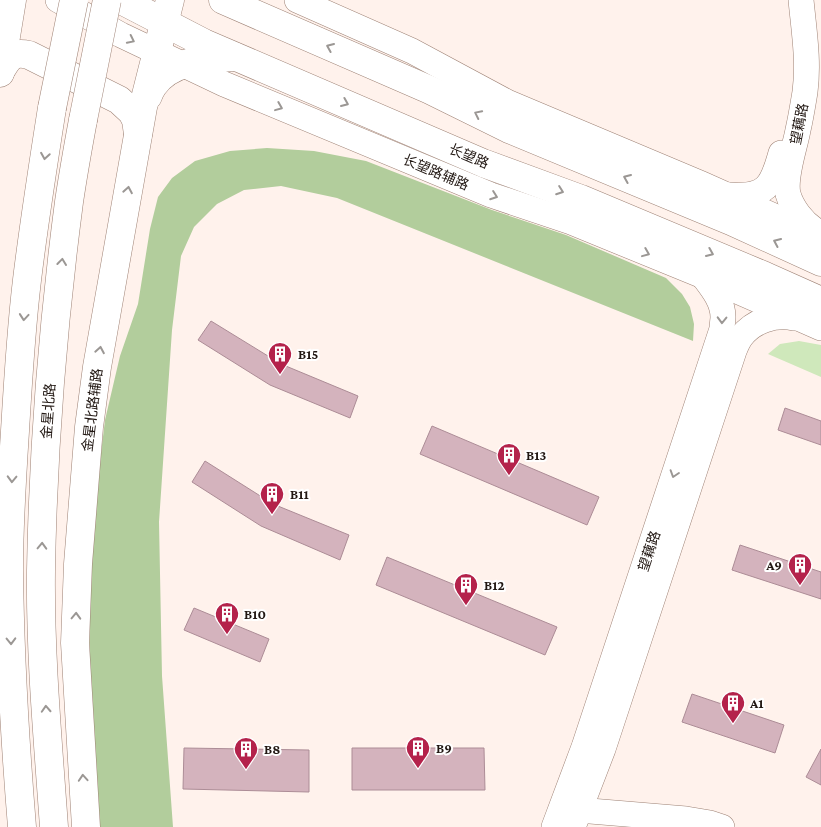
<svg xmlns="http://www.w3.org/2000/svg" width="821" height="827" font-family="'Crimson Pro','Noto Sans SC',serif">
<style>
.green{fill:#cfe8bb}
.forest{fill:#b2cd9c}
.building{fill:#d4b3bd;stroke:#ac8c96}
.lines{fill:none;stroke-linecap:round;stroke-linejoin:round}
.minor-casing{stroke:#9e8275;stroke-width:26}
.major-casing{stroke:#9e8275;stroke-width:29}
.minor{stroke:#fff;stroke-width:25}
.major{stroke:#fff;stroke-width:28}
.major-bridge-casing{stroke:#9e8275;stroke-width:29;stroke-linecap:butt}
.major-bridge{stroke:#fff;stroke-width:28}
.oneway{stroke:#9b9794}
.labels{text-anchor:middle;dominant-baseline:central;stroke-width:4;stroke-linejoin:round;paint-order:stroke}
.street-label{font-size:14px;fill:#211712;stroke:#fff}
.poi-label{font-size:14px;font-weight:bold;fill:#211712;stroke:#fff;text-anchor:start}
</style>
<rect width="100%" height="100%" fill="#fff2ec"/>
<!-- green -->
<polygon class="green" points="799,341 821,345 821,377 768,354 780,344"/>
<!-- forest -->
<polygon class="forest" points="267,148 314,151 366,161 492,210 566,235 666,278 682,294 690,307 694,324 693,341 337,198 281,186 244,190 217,204 194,227 181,256 172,330 159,522 162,676 173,827 98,827 90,709 89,596 96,495 105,420 120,356 138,304 150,229 158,197 172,178 195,161 230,151"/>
<!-- building -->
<g class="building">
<polygon points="211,321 281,364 358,396 350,418 270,385 198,340"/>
<polygon points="785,408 821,421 821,445 778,430"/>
<polygon points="432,426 599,497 587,525 420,454"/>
<polygon points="205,461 273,504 349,535 340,560 261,526 192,482"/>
<polygon points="740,545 821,572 821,599 732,570"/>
<polygon points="387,557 557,627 545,655 376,585"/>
<polygon points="194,608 269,639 260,662 184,630"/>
<polygon points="692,694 784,725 775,753 682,722"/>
<polygon points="184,748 309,750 309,792 183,789"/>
<polygon points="352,748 484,748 485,790 352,790"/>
<polygon points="821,749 821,785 806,777"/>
</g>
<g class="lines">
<!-- minor casing -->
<g class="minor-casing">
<g id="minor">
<polyline points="58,0 121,35 224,84 491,195 571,222 703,276 821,328"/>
<polyline points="297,0 412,51 507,102 702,184 821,237"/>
<path d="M801,0c3,31 8,61 4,92 -2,12 -4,25 -7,38 -3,17 -14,47 -10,64 4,14 15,28 27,36"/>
<path d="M729,195c37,3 43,-9 52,-42"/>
<polyline points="566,809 686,819 710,823 722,827"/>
<path d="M554,827l30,-80 138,-418c0,-4 1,-9 1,-12 0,-16 -11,-29 -20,-41"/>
<path d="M573,827l30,-78 131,-398c2,-5 4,-10 7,-14 12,-16 34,-23 53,-19"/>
</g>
</g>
<!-- major casing -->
<g class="major-casing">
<g id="major">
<polyline points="121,0 204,43 483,163 581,199 765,276 821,301"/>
<polyline points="223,0 430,90 509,129 731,221 821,262"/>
<path d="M0,72c8,-14 12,-21 29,-17l90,45 13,12 4,8 2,14"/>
<polyline points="0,73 12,0"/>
<path d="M148,96c1,-3 3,-7 5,-10 17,-26 54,-27 82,-29"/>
<path d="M22,827c-7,-85 -12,-171 -13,-257 0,-46 3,-93 6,-139 3,-51 6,-101 12,-151 7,-58 16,-115 25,-172"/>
<path d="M54,827c-6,-85 -14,-171 -13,-256 2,-123 12,-247 28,-369 4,-27 9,-55 14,-82"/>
<polyline points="86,827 75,643 78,564 89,427 97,367 143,107 170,0"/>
</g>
</g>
<!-- minor -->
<use href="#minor" class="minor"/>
<!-- major -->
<use href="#major" class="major"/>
<!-- major-bridge casing -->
<g class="major-bridge-casing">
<g id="major-bridge">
<polyline points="52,108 74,0"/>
<polyline points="83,120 107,0"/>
</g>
</g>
<!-- major-bridge -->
<use href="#major-bridge" class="major-bridge"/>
</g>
<!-- one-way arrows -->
<defs><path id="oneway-chevron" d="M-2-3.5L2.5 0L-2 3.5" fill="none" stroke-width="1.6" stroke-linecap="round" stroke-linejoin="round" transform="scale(1.25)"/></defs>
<g class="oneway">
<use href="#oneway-chevron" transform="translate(131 40) rotate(26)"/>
<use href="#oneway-chevron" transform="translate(330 47) rotate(-157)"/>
<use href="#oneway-chevron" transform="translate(345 103) rotate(23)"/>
<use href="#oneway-chevron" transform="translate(279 107) rotate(22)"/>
<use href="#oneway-chevron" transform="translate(478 114) rotate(-154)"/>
<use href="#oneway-chevron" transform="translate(45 156) rotate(99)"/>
<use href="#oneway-chevron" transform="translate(627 178) rotate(-157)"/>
<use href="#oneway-chevron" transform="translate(128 190) rotate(-80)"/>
<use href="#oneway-chevron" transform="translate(560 191) rotate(20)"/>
<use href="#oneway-chevron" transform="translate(494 196) rotate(20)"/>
<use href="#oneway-chevron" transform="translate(777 242) rotate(-156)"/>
<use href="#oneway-chevron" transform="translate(646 253) rotate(22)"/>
<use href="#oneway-chevron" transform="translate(710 253) rotate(23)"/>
<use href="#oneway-chevron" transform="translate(62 262) rotate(-83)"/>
<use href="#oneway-chevron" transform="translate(24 317) rotate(95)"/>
<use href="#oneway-chevron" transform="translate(722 320) rotate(91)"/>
<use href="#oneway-chevron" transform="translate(100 350) rotate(-80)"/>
<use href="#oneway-chevron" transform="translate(674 474) rotate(108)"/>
<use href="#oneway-chevron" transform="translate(12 479) rotate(92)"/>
<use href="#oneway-chevron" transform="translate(42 546) rotate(-88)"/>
<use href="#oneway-chevron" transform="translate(76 616) rotate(-88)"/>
<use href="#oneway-chevron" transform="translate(11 641) rotate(89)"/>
<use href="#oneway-chevron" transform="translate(46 709) rotate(-93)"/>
<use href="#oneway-chevron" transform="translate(83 778) rotate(-94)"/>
</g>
<!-- icons -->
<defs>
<g id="building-pin" transform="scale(1.25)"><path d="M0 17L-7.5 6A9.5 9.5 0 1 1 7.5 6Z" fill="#b4224b" stroke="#fff"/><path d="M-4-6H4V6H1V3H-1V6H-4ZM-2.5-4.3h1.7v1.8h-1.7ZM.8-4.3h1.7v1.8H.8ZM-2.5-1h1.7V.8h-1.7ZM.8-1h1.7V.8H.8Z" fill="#fff"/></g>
</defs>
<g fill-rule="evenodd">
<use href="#building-pin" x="280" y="354"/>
<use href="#building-pin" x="509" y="455"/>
<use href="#building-pin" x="272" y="494"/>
<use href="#building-pin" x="800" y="565"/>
<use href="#building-pin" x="466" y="585"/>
<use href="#building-pin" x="227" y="614"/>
<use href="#building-pin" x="733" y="703"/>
<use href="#building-pin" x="418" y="748"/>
<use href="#building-pin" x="246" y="749"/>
</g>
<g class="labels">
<!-- street labels -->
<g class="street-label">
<text transform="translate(799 124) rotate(-79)">望藕路</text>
<text transform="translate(469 156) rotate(23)">长望路</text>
<text transform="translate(436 172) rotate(23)">长望路辅路</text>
<text transform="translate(92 410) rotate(-83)">金星北路辅路</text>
<text transform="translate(48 411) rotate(-86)">金星北路</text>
<text transform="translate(649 551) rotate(-72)">望藕路</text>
</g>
<!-- poi labels -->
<g class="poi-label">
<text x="298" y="354">B15</text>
<text x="526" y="455">B13</text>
<text x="290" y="494">B11</text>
<text x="782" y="565" text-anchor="end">A9</text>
<text x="484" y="585">B12</text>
<text x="244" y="614">B10</text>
<text x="750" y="703">A1</text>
<text x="436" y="748">B9</text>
<text x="264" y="749">B8</text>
</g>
</g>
</svg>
